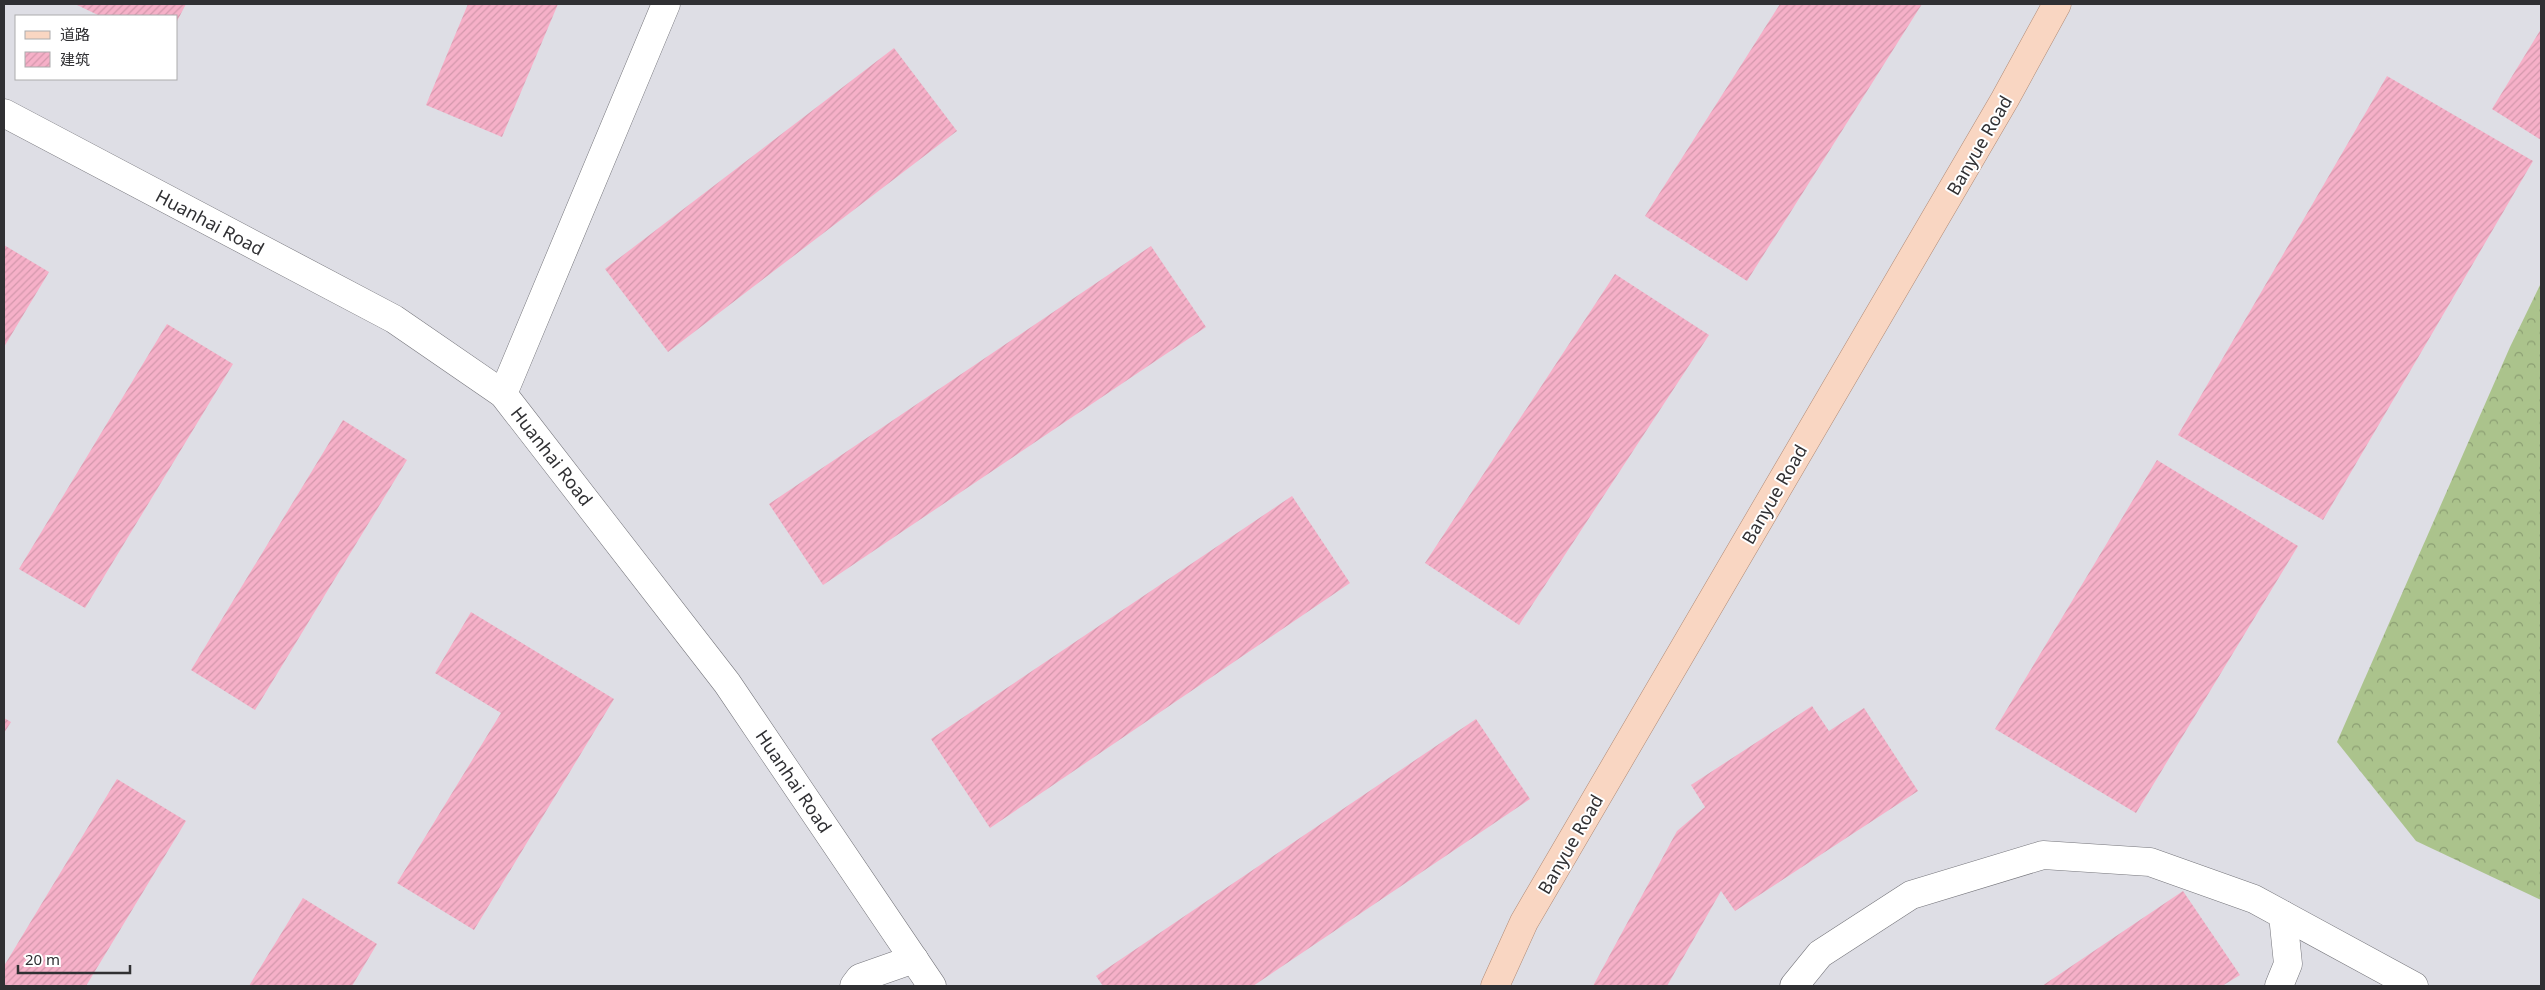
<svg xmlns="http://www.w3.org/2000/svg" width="2545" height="990" font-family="'Noto Sans','Noto Sans SC',sans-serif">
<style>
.forest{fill:url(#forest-crowns)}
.building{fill:url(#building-hatch)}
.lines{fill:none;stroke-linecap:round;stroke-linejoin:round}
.minor-casing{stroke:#75757b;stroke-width:29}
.major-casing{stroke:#b08a75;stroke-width:29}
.minor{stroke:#fff;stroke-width:28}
.major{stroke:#f9d6c2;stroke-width:28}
.labels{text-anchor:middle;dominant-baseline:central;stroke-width:4;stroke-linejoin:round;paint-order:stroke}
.street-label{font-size:18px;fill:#303033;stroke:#fff}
</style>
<defs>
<pattern id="forest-crowns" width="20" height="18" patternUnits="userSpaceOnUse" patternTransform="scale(1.25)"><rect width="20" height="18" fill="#abc38c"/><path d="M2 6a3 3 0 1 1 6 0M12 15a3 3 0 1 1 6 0" fill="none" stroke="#8c9f73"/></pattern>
<pattern id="building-hatch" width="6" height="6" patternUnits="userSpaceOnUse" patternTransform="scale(1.25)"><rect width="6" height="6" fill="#f6b0c8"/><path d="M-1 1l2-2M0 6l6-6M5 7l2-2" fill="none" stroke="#d398ac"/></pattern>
</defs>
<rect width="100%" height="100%" fill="#dedee5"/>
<!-- forest -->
<polygon class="forest" points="2541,283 2541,900 2416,841 2337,742 2510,347"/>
<!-- building -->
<g class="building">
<polygon points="75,4 186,4 176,23 176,16 100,16"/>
<polygon points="468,4 558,4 502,137 426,105"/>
<polygon points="1780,4 1922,4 1747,281 1645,216"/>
<polygon points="2541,29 2541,140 2492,109"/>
<polygon points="894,48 957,131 668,352 605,269"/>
<polygon points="2387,76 2533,161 2323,520 2178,435"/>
<polygon points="4,245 49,272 4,347"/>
<polygon points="1151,246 1206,327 823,585 769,504"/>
<polygon points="1615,274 1709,335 1519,625 1425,563"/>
<polygon points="167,324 233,364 85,608 19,569"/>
<polygon points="343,420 407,460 255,710 191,670"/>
<polygon points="2157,460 2298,546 2136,813 1995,729"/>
<polygon points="1292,496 1350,583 990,828 931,739"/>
<polygon points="471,612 614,699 474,930 397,883 501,713 435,673"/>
<polygon points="1812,706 1829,731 1864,708 1918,791 1735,911 1721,891 1667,986 1593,986 1677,831 1705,807 1691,785"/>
<polygon points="4,718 11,722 4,733"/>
<polygon points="1476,719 1530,799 1253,986 1103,986 1096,976"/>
<polygon points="117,779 186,821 86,986 4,986 4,966"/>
<polygon points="2183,891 2240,975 2222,986 2042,986"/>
<polygon points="303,898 377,944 352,986 249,986"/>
</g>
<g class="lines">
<!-- minor casing -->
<g class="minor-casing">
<g id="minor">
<polyline points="4,113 394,319 503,394 727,683 932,986"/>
<polyline points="503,394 666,4"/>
<polyline points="854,986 860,978 914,959"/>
<polyline points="1794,986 1820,954 1911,895 2043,855 2150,862 2254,899 2414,986"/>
<polyline points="2279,986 2288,964 2283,915"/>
</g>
</g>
<!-- major casing -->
<g class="major-casing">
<polyline id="major" points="1495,986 1524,922 2005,99 2057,4"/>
</g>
<!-- minor -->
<use href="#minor" class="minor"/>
<!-- major -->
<use href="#major" class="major"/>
</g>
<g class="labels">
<!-- street labels -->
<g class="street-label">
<text transform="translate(1979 145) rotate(-60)">Banyue Road</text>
<text transform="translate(210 222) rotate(28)">Huanhai Road</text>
<text transform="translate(552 456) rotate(52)">Huanhai Road</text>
<text transform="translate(1774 494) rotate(-60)">Banyue Road</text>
<text transform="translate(794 781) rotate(56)">Huanhai Road</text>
<text transform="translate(1570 844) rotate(-60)">Banyue Road</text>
</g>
</g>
<!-- border -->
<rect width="2545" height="990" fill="none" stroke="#303033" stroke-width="10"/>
<!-- legend -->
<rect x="15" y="15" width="162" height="65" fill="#ffffff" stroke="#acacad"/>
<rect x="25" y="31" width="25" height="8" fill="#f9d6c2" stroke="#acacad"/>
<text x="60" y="40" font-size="15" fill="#303033">道路</text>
<rect x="25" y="52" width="25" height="15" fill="url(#building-hatch)" stroke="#acacad"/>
<text x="60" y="65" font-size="15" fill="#303033">建筑</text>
<!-- scale -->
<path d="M18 965v8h112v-8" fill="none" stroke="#303033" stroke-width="2.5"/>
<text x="25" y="965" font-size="15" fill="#303033" stroke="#ffffff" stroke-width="4" paint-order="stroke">20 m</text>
</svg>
